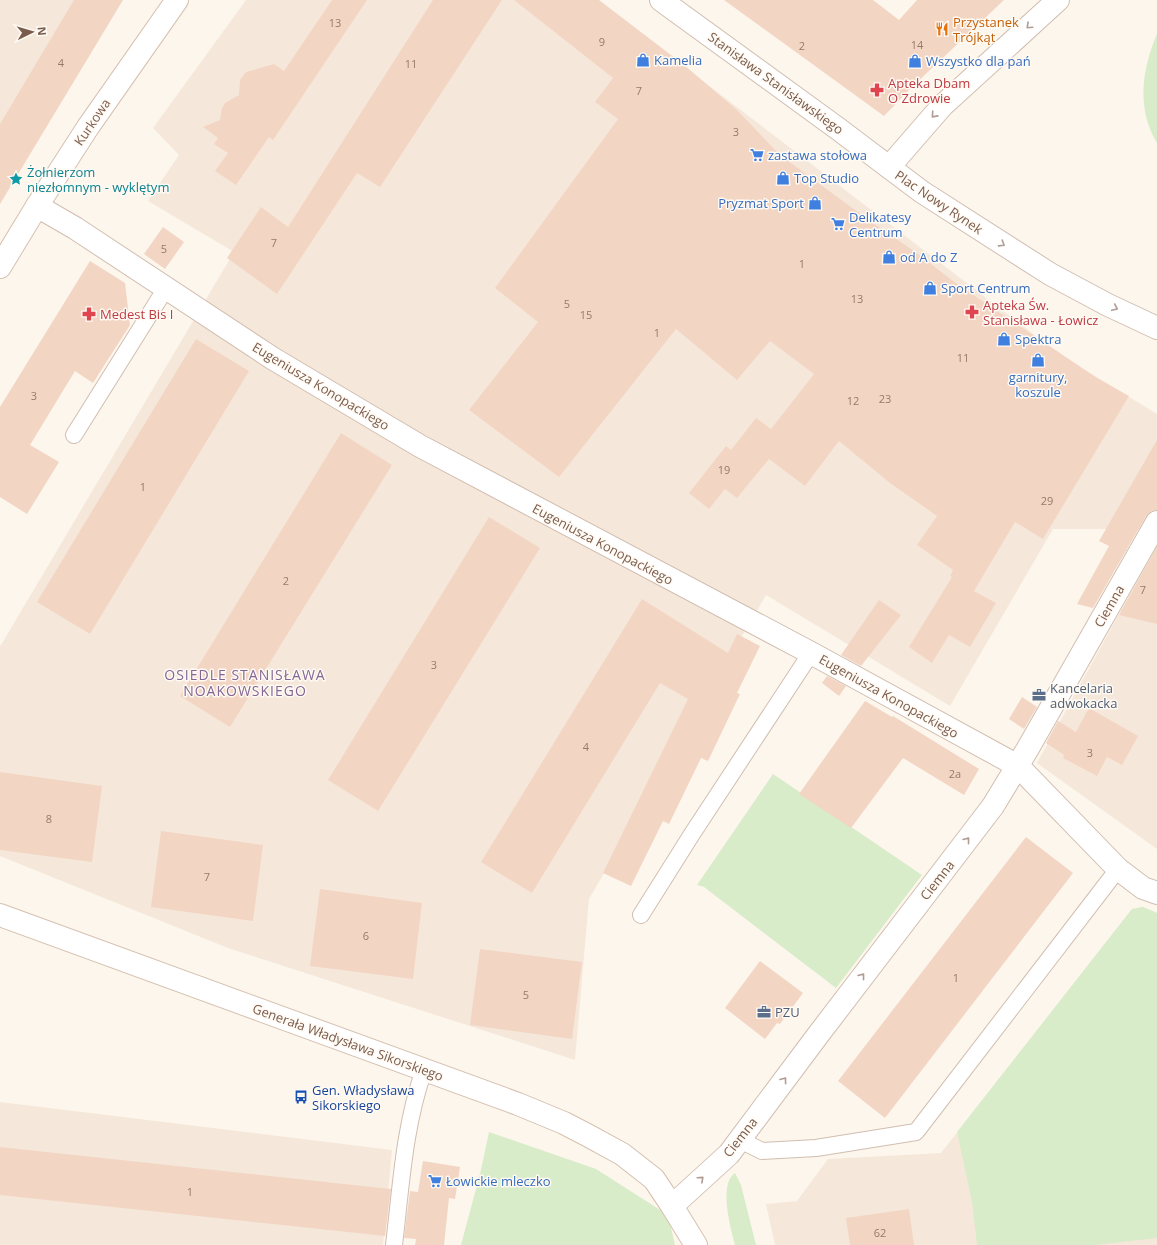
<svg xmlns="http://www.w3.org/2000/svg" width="1157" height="1245" font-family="'Open Sans',sans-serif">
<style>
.residential{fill:#f5e8da}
.green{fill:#d8ecc9}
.building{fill:#f3d5c3}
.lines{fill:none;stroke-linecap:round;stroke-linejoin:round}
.lane-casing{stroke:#d1beb0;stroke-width:18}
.street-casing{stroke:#d1beb0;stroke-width:24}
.secondary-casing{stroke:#d6c0b0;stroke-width:24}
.lane{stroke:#fff;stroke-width:16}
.street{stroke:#fff;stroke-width:22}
.secondary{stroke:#fff;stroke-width:22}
.oneway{stroke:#af9d94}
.labels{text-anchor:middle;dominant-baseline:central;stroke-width:3;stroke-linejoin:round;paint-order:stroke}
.number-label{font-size:11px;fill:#987a6a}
.food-label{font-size:13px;fill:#c56008;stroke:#fffaf3;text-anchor:start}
.shop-label{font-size:13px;fill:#366cbe;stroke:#fffaf3;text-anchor:start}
.street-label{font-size:13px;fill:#7a5c4d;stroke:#fffaf3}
.health-label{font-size:13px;fill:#be3a42;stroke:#fffaf3;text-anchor:start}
.culture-label{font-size:13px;fill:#0d838f;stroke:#fffaf3;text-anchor:start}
.service-label{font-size:13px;fill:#4e5e75;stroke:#fffaf3;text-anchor:start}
.transit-label{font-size:13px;fill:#164399;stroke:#fffaf3;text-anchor:start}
.neighbourhood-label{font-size:14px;letter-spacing:1px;fill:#846695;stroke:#fffaf3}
</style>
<rect width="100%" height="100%" fill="#fdf6ec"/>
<!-- residential -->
<g class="residential">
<polygon points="0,0 119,0 0,199"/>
<polygon points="246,0 597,0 1062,356 1157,414 1157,500 1140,529 1053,529 950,706 766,595 589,899 575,1060 228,948 0,856 0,645 1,645 234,252 148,201 179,155 153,128"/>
<polygon points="1157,545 1157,849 1037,763"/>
<polygon points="1143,907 1157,913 1157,1245 775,1245 766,1204 797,1201 828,1159 941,1153 1132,909"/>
<polygon points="0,1102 392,1150 383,1245 0,1245"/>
</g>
<!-- green -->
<g class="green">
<path d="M1157,34v109c-21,-35 -15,-74 0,-109z"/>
<polygon points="773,774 922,875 836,988 704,887 697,885"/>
<polygon points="1143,907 1157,913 1157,1238 1096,1245 977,1245 972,1202 957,1132 1132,909"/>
<polygon points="489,1132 596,1169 668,1215 675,1245 461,1245 480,1174"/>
<path d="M735,1173l6,12 15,60h-21c-4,-16 -17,-61 0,-72z"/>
</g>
<!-- building -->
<g class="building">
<polygon points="74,0 123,0 0,204 0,124"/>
<polygon points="332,0 367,0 273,140 269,137 236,185 215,171 228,153 214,144 218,138 203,127 220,120 222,108 225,103 239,95 240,80 246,72 274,64 284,71"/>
<polygon points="433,0 502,0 380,187 357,173 277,294 227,258 261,207 288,227"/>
<polygon points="514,0 599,0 684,65 737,110 780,155 870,221 914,251 957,284 1097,378 1129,396 1043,539 1015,522 974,591 996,603 970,647 949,635 932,663 909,647 952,577 950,576 953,570 917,545 937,516 890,483 839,441 805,486 769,459 737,498 725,489 709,509 689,493 726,446 731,450 756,418 771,429 814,374 770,341 737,380 676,329 559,477 469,410 538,322 495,288 618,119 595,102 613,78"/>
<polygon points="724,0 873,0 899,20 917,0 1004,0 912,87 884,116"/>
<polygon points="163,227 184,242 165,269 144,254"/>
<polygon points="90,261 125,283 130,325 93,383 75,371 30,445 59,462 27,514 0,497 0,407"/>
<polygon points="196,339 249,371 90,634 37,602"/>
<polygon points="341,433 392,465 230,727 180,696"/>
<polygon points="1157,440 1157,510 1151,511 1146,516 1093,608 1077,604 1109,546 1099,541"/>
<polygon points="489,517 540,548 378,811 328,780"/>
<polygon points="1157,547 1157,624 1119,615"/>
<polygon points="642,599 728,653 737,634 760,646 737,693 740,694 708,761 701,758 669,824 663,821 631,886 603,873 688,699 660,683 532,893 481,862"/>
<polygon points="879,600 901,615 861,666 841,655"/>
<polygon points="827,676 846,686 839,696 822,683"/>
<polygon points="1022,697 1037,707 1024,729 1009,719"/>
<polygon points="865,701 892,717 893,716 979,769 964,795 903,758 851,828 799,794"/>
<polygon points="1089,708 1138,736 1122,765 1107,757 1097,776 1063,758 1064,755 1046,743 1058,721 1076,732"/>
<polygon points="0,772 102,786 92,862 0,850"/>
<polygon points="161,831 263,845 253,921 151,907"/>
<polygon points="1026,837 1073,873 885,1118 838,1081"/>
<polygon points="320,889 422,903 413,979 310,966"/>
<polygon points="480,949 582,962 572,1039 470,1025"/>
<polygon points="760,961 803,993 780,1024 777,1023 765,1039 725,1008"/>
<polygon points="0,1147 391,1189 385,1236 0,1195"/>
<polygon points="423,1161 460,1167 455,1199 449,1198 444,1245 415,1245 416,1239 404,1238 410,1191 418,1192"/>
<polygon points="909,1209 914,1245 850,1245 846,1218"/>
</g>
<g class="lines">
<!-- lane casing -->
<g class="lane-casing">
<g id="lane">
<polyline points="74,435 166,288"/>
<polyline points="641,915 692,834 811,653"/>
<polyline points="740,1140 762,1151 816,1148 916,1132 1118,869"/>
<path d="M394,1245c7,-58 10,-119 30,-175"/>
</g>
</g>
<!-- street casing -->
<g class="street-casing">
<g id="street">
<polyline points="661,0 837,128 922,192 1050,274 1108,305 1157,328"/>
<polyline points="889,167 942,106 1058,0"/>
<polyline points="37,206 75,228 272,358 420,446 811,653 1018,766 1118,869 1143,888 1157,893"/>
<polyline points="672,1206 729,1154 818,1035 993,806 1027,750 1157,522"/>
</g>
</g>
<!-- secondary casing -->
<g class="secondary-casing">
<g id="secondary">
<polyline points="0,267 37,206 88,127 177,0"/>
<polyline points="0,915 518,1104 564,1123 589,1136 622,1154 654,1179 672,1206 696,1245"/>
</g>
</g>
<!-- lane -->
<use href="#lane" class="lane"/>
<!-- street -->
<use href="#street" class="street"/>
<!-- secondary -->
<use href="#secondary" class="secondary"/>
</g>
<!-- one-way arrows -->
<defs><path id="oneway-chevron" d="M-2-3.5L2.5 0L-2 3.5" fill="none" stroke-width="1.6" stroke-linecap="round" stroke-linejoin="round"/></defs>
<g class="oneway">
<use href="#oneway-chevron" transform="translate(1029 26) rotate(137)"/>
<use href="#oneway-chevron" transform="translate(934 115) rotate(132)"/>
<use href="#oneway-chevron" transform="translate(1002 244) rotate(32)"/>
<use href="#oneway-chevron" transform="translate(1115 308) rotate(25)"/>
<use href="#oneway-chevron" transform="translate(967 840) rotate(-52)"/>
<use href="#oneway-chevron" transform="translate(862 976) rotate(-52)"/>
<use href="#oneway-chevron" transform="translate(784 1080) rotate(-53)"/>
<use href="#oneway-chevron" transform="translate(701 1179) rotate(-42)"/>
</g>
<!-- icons -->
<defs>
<g id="restaurant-bare" transform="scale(1.08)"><path d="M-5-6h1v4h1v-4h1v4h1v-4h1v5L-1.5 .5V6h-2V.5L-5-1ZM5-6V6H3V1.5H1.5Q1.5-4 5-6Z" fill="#e8710a" stroke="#fffaf3" stroke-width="2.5" paint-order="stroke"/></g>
<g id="shop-bare" transform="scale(1.08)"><path d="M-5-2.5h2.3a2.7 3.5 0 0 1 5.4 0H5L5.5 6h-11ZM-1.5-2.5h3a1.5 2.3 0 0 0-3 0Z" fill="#3f7fe0" stroke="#fffaf3" stroke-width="2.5" paint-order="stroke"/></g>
<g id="pharmacy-bare" transform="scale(1.08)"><path d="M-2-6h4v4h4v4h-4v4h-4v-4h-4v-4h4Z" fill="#e0444e" stroke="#fffaf3" stroke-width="2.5" paint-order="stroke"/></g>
<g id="supermarket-bare" transform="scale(1.08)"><path d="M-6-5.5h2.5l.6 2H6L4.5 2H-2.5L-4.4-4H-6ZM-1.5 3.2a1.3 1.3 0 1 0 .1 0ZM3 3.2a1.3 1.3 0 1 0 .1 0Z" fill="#3f7fe0" stroke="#fffaf3" stroke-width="2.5" paint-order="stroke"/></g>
<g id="sight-bare" transform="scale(1.08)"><path d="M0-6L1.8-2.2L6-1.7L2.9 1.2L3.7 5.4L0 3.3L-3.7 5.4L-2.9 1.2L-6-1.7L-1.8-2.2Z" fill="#0f9aa8" stroke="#fffaf3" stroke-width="2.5" paint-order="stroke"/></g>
<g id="office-bare" transform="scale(1.08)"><path d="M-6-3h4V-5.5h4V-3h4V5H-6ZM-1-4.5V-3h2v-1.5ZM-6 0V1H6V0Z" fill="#5c6f8a" stroke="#fffaf3" stroke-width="2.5" paint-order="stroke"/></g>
<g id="bus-bare" transform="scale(1.08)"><path d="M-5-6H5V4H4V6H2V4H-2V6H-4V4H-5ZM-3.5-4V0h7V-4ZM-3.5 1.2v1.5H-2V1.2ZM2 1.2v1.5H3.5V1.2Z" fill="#1a4fb4" stroke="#fffaf3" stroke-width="2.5" paint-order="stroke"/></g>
</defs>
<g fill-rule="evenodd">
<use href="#restaurant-bare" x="942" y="29"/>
<use href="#shop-bare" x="643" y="60"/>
<use href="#shop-bare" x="915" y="61"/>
<use href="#pharmacy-bare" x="877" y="90"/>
<use href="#supermarket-bare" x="757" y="155"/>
<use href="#shop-bare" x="783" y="178"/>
<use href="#sight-bare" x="16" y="179"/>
<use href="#shop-bare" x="815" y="203"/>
<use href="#supermarket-bare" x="838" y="224"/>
<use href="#shop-bare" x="889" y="257"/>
<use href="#shop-bare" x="930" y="288"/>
<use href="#pharmacy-bare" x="972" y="312"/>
<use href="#pharmacy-bare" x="89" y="314"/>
<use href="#shop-bare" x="1004" y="339"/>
<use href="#shop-bare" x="1038" y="360"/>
<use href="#office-bare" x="1039" y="695"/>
<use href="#office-bare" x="764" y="1012"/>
<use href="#bus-bare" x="301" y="1097"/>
<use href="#supermarket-bare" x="435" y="1181"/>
</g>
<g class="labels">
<!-- number labels -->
<g class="number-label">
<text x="335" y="22">13</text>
<text x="602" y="41">9</text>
<text x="917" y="44">14</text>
<text x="802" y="45">2</text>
<text x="61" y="62">4</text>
<text x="411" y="63">11</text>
<text x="639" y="90">7</text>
<text x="736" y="131">3</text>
<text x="274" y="242">7</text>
<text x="164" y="248">5</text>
<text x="802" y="263">1</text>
<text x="857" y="298">13</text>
<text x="567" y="303">5</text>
<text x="586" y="314">15</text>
<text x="657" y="332">1</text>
<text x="963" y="357">11</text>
<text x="34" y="395">3</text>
<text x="885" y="398">23</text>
<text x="853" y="400">12</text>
<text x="724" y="469">19</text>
<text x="143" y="486">1</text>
<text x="1047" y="500">29</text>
<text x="286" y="580">2</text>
<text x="1143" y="589">7</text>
<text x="434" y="664">3</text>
<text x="586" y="746">4</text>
<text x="1090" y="752">3</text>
<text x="955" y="773">2a</text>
<text x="49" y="818">8</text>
<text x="207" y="876">7</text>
<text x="366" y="935">6</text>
<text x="956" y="977">1</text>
<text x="526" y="994">5</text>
<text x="190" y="1191">1</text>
<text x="880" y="1232">62</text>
</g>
<!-- food labels -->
<g class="food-label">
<text x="953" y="22">Przystanek<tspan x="953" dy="15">Trójkąt</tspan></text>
</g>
<!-- shop labels -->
<g class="shop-label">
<text x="654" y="60">Kamelia</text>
<text x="926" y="61">Wszystko dla pań</text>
<text x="768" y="155">zastawa stołowa</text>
<text x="794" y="178">Top Studio</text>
<text x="804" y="203" text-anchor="end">Pryzmat Sport</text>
<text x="849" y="217">Delikatesy<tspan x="849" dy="15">Centrum</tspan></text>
<text x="900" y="257">od A do Z</text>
<text x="941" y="288">Sport Centrum</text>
<text x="1015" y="339">Spektra</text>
<text x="1038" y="377" text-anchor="middle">garnitury,<tspan x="1038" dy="15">koszule</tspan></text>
<text x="446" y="1181">Łowickie mleczko</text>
</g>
<!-- street labels -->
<g class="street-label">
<text transform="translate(776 83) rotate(36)">Stanisława Stanisławskiego</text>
<text transform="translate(92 122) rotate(-56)">Kurkowa</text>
<text transform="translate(939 202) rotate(34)">Plac Nowy Rynek</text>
<text transform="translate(321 386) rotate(31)">Eugeniusza Konopackiego</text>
<text transform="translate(603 544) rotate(28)">Eugeniusza Konopackiego</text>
<text transform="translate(1109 606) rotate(-60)">Ciemna</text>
<text transform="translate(889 696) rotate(29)">Eugeniusza Konopackiego</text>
<text transform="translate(937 880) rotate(-52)">Ciemna</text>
<text transform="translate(348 1042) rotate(20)">Generała Władysława Sikorskiego</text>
<text transform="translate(740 1137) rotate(-52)">Ciemna</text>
</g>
<!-- health labels -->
<g class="health-label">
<text x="888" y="83">Apteka Dbam<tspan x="888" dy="15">O Zdrowie</tspan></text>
<text x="983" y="305">Apteka Św.<tspan x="983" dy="15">Stanisława - Łowicz</tspan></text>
<text x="100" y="314">Medest Bis I</text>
</g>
<!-- culture labels -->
<g class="culture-label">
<text x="27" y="172">Żołnierzom<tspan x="27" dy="15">niezłomnym - wyklętym</tspan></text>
</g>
<!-- service labels -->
<g class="service-label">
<text x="1050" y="688">Kancelaria<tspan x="1050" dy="15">adwokacka</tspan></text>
<text x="775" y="1012">PZU</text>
</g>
<!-- transit labels -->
<g class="transit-label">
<text x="312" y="1090">Gen. Władysława<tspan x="312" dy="15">Sikorskiego</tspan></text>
</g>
<!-- neighbourhood labels -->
<g class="neighbourhood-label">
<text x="245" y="674">OSIEDLE STANISŁAWA<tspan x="245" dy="16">NOAKOWSKIEGO</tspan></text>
</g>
</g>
<!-- north arrow -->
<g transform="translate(32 32) rotate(85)" stroke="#fffaf3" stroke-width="3" paint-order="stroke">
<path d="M0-3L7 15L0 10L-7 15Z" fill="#7a5c4d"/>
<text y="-6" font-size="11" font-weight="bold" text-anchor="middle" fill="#7a5c4d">N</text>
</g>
</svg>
